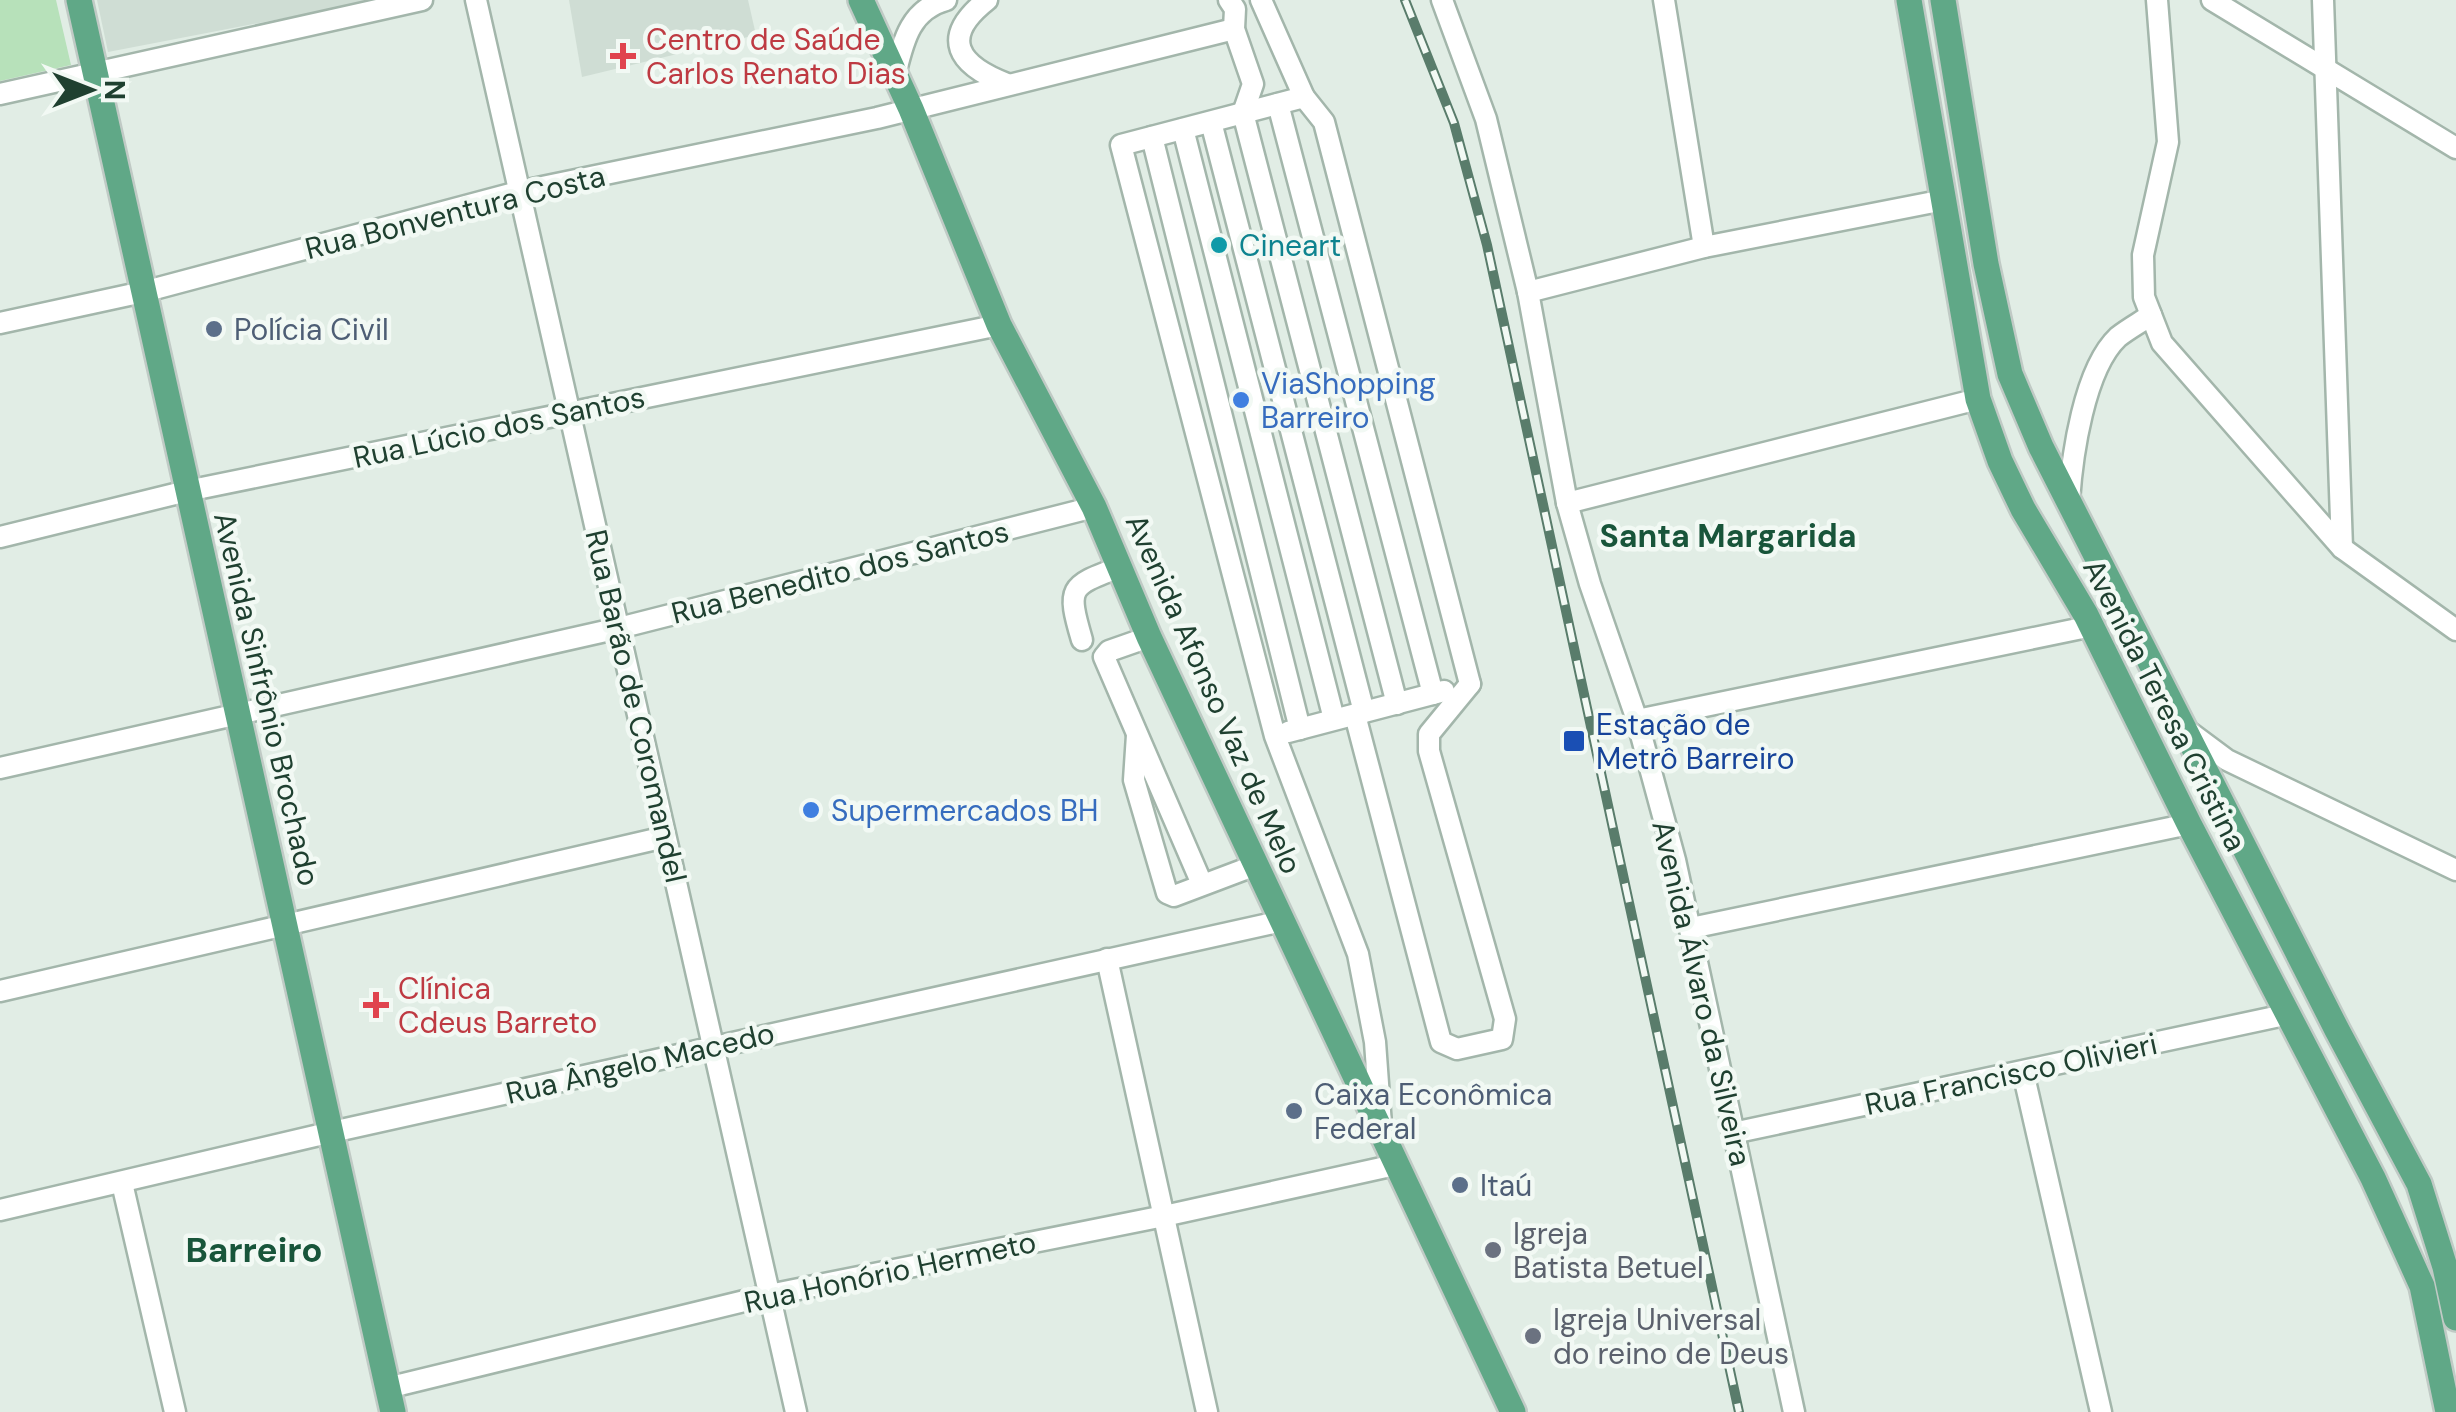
<svg xmlns="http://www.w3.org/2000/svg" width="2456" height="1412" font-family="'DM Sans',sans-serif">
<style>
.built{fill:#cfddd4}
.green{fill:#b7e1ba}
.lines{fill:none;stroke-linecap:round;stroke-linejoin:round}
.minor-casing{stroke:#a3b6ab;stroke-width:25}
.major-casing{stroke:#c0cac5;stroke-width:30}
.minor{stroke:#fff;stroke-width:20}
.major{stroke:#60a887;stroke-width:25}
.rail-casing{stroke:#597c6b;stroke-width:10}
.rail{stroke:#f2f9f4;stroke-width:6;stroke-dasharray:19;stroke-linecap:butt}
.health-dot{fill:#e0444e;stroke:#f2f9f4;stroke-width:4}
.culture-dot{fill:#0f9aa8;stroke:#f2f9f4;stroke-width:4}
.service-dot{fill:#5c6f8a;stroke:#f2f9f4;stroke-width:4}
.shop-dot{fill:#3f7fe0;stroke:#f2f9f4;stroke-width:4}
.transit-dot{fill:#1a4fb4;stroke:#f2f9f4;stroke-width:4}
.worship-dot{fill:#6b7280;stroke:#f2f9f4;stroke-width:4}
.labels{text-anchor:middle;dominant-baseline:central;stroke-width:9;stroke-linejoin:round;paint-order:stroke}
.health-label{font-size:30px;fill:#be3a42;stroke:#f2f9f4;text-anchor:start}
.street-label{font-size:30px;fill:#1f4030;stroke:#f2f9f4}
.culture-label{font-size:30px;fill:#0d838f;stroke:#f2f9f4;text-anchor:start}
.service-label{font-size:30px;fill:#4e5e75;stroke:#f2f9f4;text-anchor:start}
.shop-label{font-size:30px;fill:#366cbe;stroke:#f2f9f4;text-anchor:start}
.transit-label{font-size:30px;fill:#164399;stroke:#f2f9f4;text-anchor:start}
.worship-label{font-size:30px;fill:#5b616d;stroke:#f2f9f4;text-anchor:start}
.neighbourhood-label{font-size:32px;font-weight:bold;fill:#18553a;stroke:#f2f9f4}
.quarter-label{font-size:35px;font-weight:bold;fill:#18553a;stroke:#f2f9f4}
</style>
<rect width="100%" height="100%" fill="#e1ede5"/>
<!-- built -->
<g class="built">
<polygon points="97,0 378,0 108,52"/>
<polygon points="569,0 748,0 756,35 582,77"/>
</g>
<!-- green -->
<polygon class="green" points="0,0 56,0 71,65 0,81"/>
<g class="lines">
<!-- minor casing -->
<g class="minor-casing">
<g id="minor">
<polyline points="476,0 796,1412"/>
<path d="M987,0c-48,38 -29,65 20,84"/>
<polyline points="1229,0 1235,9 1234,29 1253,84 1243,113 1397,704"/>
<polyline points="1261,0 1304,97 1324,122 1470,684"/>
<polyline points="1442,0 1486,119 1528,292 1567,503 1590,584 1637,720 1675,860 1794,1412"/>
<polyline points="1664,0 1704,247"/>
<polyline points="2157,0 2168,142 2143,255 2144,297 2162,343 2342,548 2456,630"/>
<polyline points="2212,0 2456,148"/>
<polyline points="2323,0 2342,548"/>
<path d="M895,75c8,-32 14,-65 51,-75"/>
<polyline points="0,94 422,0"/>
<polyline points="1304,97 1121,145 1275,736 1358,954 1375,1042 1381,1125"/>
<polyline points="1278,104 1433,694"/>
<polyline points="1211,122 1364,712"/>
<polyline points="1183,129 1334,719"/>
<polyline points="1152,137 1300,729"/>
<polyline points="1528,292 1704,247 1944,200"/>
<polyline points="0,323 143,292 518,192 877,118 1234,29"/>
<path d="M2069,501c3,-45 15,-132 49,-164 10,-8 23,-15 33,-22"/>
<polyline points="1567,503 1978,399"/>
<polyline points="0,537 187,491 999,325"/>
<polyline points="1149,637 1109,651 1104,657 1202,884"/>
<path d="M1082,640c-16,-54 -12,-54 38,-73"/>
<polyline points="1355,715 1441,1042 1457,1049 1502,1039 1505,1019 1429,751 1429,734 1470,684"/>
<polyline points="1637,720 2092,626"/>
<polyline points="2184,728 2227,760 2456,870"/>
<polyline points="1288,732 1444,691"/>
<polyline points="1137,735 1134,780 1167,893 1174,896 1256,865"/>
<polyline points="0,768 619,628 1094,507"/>
<polyline points="1691,928 2189,824"/>
<polyline points="1107,959 1207,1412"/>
<polyline points="0,991 665,837"/>
<polyline points="2023,1072 2101,1412"/>
<polyline points="1733,1133 2289,1014"/>
<polyline points="122,1183 175,1412"/>
<polyline points="0,1210 332,1132 1282,921"/>
<polyline points="387,1388 769,1295 1164,1216 1395,1165"/>
</g>
</g>
<!-- major casing -->
<g class="major-casing">
<g id="major">
<polyline points="79,0 393,1412"/>
<polyline points="861,0 911,109 999,325 1094,507 1149,637 1513,1412"/>
<polyline points="1909,0 1978,399 2000,461 2023,509 2086,615 2189,824 2373,1178 2422,1286 2448,1412"/>
<polyline points="1943,0 1986,264 2010,374 2041,447 2337,1030 2419,1184 2445,1267 2456,1318"/>
</g>
</g>
<!-- minor -->
<use href="#minor" class="minor"/>
<!-- major -->
<use href="#major" class="major"/>
<!-- rail casing -->
<g class="rail-casing">
<polyline id="rail" points="1405,0 1454,123 1487,245 1739,1412"/>
</g>
<!-- rail -->
<use href="#rail" class="rail"/>
</g>
<!-- markers -->
<g class="health-dot">
<path d="M618 41h10v10h10v10h-10v10h-10v-10h-10v-10h10z"/>
<path d="M371 990h10v10h10v10h-10v10h-10v-10h-10v-10h10z"/>
</g>
<circle class="culture-dot" cx="1219" cy="245" r="10"/>
<g class="service-dot">
<circle cx="214" cy="329" r="10"/>
<circle cx="1294" cy="1111" r="10"/>
<circle cx="1460" cy="1185" r="10"/>
</g>
<g class="shop-dot">
<circle cx="1241" cy="400" r="10"/>
<circle cx="811" cy="810" r="10"/>
</g>
<rect class="transit-dot" x="1562" y="729" width="24" height="24" rx="5"/>
<g class="worship-dot">
<circle cx="1493" cy="1250" r="10"/>
<circle cx="1533" cy="1336" r="10"/>
</g>
<g class="labels">
<!-- health labels -->
<g class="health-label">
<text x="646" y="39">Centro de Saúde<tspan x="646" dy="34">Carlos Renato Dias</tspan></text>
<text x="398" y="988">Clínica<tspan x="398" dy="34">Cdeus Barreto</tspan></text>
</g>
<!-- street labels -->
<g class="street-label">
<text transform="translate(455 212) rotate(-14)">Rua Bonventura Costa</text>
<text transform="translate(499 427) rotate(-12)">Rua Lúcio dos Santos</text>
<text transform="translate(840 572) rotate(-14)">Rua Benedito dos Santos</text>
<text transform="translate(1214 694) rotate(66)">Avenida Afonso Vaz de Melo</text>
<text transform="translate(267 699) rotate(77)">Avenida Sinfrônio Brochado</text>
<text transform="translate(2165 705) rotate(63)">Avenida Teresa Cristina</text>
<text transform="translate(636 706) rotate(77)">Rua Barão de Coromandel</text>
<text transform="translate(1702 993) rotate(77)">Avenida Álvaro da Silveira</text>
<text transform="translate(640 1063) rotate(-13)">Rua Ângelo Macedo</text>
<text transform="translate(2011 1074) rotate(-12)">Rua Francisco Olivieri</text>
<text transform="translate(890 1272) rotate(-12)">Rua Honório Hermeto</text>
</g>
<!-- culture labels -->
<g class="culture-label">
<text x="1239" y="245">Cineart</text>
</g>
<!-- service labels -->
<g class="service-label">
<text x="234" y="329">Polícia Civil</text>
<text x="1314" y="1094">Caixa Econômica<tspan x="1314" dy="34">Federal</tspan></text>
<text x="1480" y="1185">Itaú</text>
</g>
<!-- shop labels -->
<g class="shop-label">
<text x="1261" y="383">ViaShopping<tspan x="1261" dy="34">Barreiro</tspan></text>
<text x="831" y="810">Supermercados BH</text>
</g>
<!-- transit labels -->
<g class="transit-label">
<text x="1596" y="724">Estação de<tspan x="1596" dy="34">Metrô Barreiro</tspan></text>
</g>
<!-- worship labels -->
<g class="worship-label">
<text x="1513" y="1233">Igreja<tspan x="1513" dy="34">Batista Betuel</tspan></text>
<text x="1553" y="1319">Igreja Universal<tspan x="1553" dy="34">do reino de Deus</tspan></text>
</g>
<!-- neighbourhood labels -->
<g class="neighbourhood-label">
<text x="1728" y="536">Santa Margarida</text>
</g>
<!-- quarter labels -->
<g class="quarter-label">
<text x="254" y="1250">Barreiro</text>
</g>
</g>
<!-- north arrow -->
<g transform="translate(90 90) rotate(90)" stroke="#f2f9f4" stroke-width="8" paint-order="stroke">
<path d="M0-8L18 38L0 25L-18 38Z" fill="#1f4030"/>
<text y="-15" font-size="28" font-weight="bold" text-anchor="middle" fill="#1f4030">N</text>
</g>
</svg>
